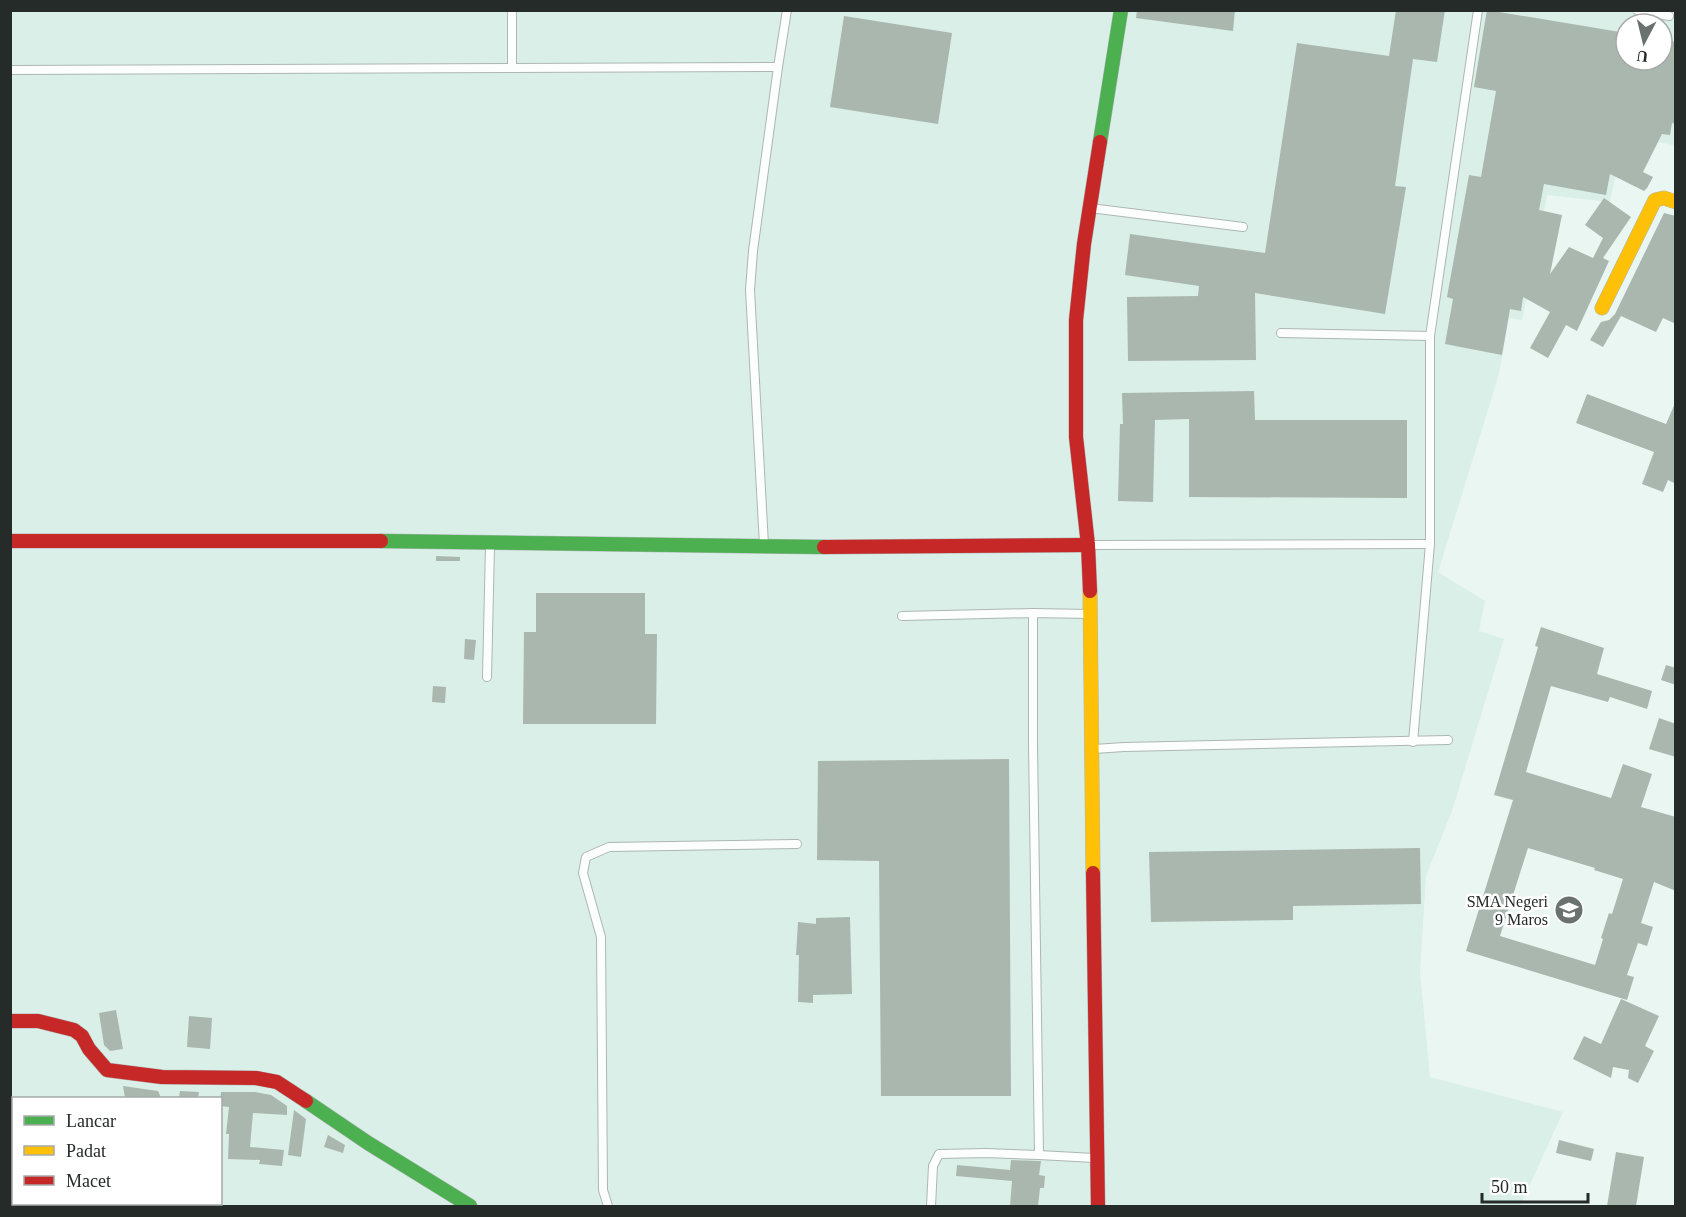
<svg xmlns="http://www.w3.org/2000/svg" width="1686" height="1217" font-family="'Times New Roman',serif">
<style>
.built{fill:#d9efe8;fill-rule:evenodd}
.building{fill:#aab7ae;fill-rule:evenodd}
.lines{fill:none;stroke-linecap:round;stroke-linejoin:round}
.lane-casing{stroke:#adb6b3;stroke-width:10}
.fast-casing{stroke:#adb6b3;stroke-width:15}
.slow-casing{stroke:#adb6b3;stroke-width:15}
.jam-casing{stroke:#adb6b3;stroke-width:15}
.lane{stroke:#fcfefd;stroke-width:8}
.fast{stroke:#4caf50;stroke-width:14}
.slow{stroke:#ffc107;stroke-width:14}
.jam{stroke:#c62828;stroke-width:14}
.labels{text-anchor:middle;dominant-baseline:central;stroke-width:5;stroke-linejoin:round;paint-order:stroke}
.poi-label{font-size:16px;fill:#242b29;stroke:#fff;text-anchor:end}
</style>
<rect width="100%" height="100%" fill="#eaf6f2"/>
<!-- built -->
<path class="built" d="M10,11h1665v130l-2,4 -49,-10 -14,67 -63,-7 -25,125 -13,-2 -10,56 -61,198 47,29 -6,30 25,8 -52,172 -26,65 -6,96 10,105 133,35 -43,94h-1509zM1626,24h36v36h-36zM14,1098h206v106h-206z"/>
<!-- building -->
<g class="building">
<polygon points="1137,10 1235,10 1233,31 1136,18"/>
<polygon points="1396,10 1445,10 1437,62 1413,59 1395,186 1406,187 1385,314 1255,293 1256,360 1128,361 1127,297 1198,296 1199,286 1125,275 1130,234 1265,253 1297,43 1389,56"/>
<polygon points="1487,10 1626,33 1626,60 1662,60 1662,39 1676,42 1676,124 1672,123 1670,135 1662,134 1643,172 1653,177 1647,188 1644,191 1610,174 1606,195 1544,184 1539,210 1562,215 1550,274 1569,247 1593,258 1603,238 1585,225 1604,198 1631,217 1603,258 1609,261 1577,331 1566,325 1548,358 1530,348 1550,312 1523,297 1521,311 1510,309 1502,355 1445,344 1453,299 1447,297 1469,175 1481,177 1496,91 1474,87"/>
<polygon points="844,16 952,33 938,124 830,107"/>
<polygon points="1664,213 1676,216 1676,324 1663,318 1656,332 1621,316 1603,347 1590,340 1601,322 1609,320 1615,314"/>
<polygon points="1254,391 1255,420 1407,420 1407,498 1189,497 1189,419 1155,420 1153,502 1118,501 1120,424 1123,424 1122,393"/>
<polygon points="1587,394 1666,424 1676,401 1676,484 1668,480 1663,492 1642,484 1654,452 1576,423"/>
<polygon points="436,556 460,557 460,561 436,561"/>
<polygon points="536,593 645,593 645,634 657,634 656,724 523,724 524,632 536,632"/>
<path d="M1541,627l63,21 -7,26 55,17 -5,18 -37,-12 -2,5 -57,-16 -25,86 85,26 12,-34 29,10 -11,33 35,10v74l-22,-9 -13,41 12,4 -6,19 -9,-3 -11,32 7,2 -7,23 -161,-49 47,-151 -19,-5 44,-148 -3,-1zM1528,848l67,20 -1,2 29,9 -11,35 -3,-1 -8,25 2,1 -8,26 -95,-29z"/>
<polygon points="465,639 476,640 474,660 464,659"/>
<polygon points="1666,665 1676,668 1676,685 1661,680"/>
<polygon points="433,686 446,687 445,703 432,702"/>
<polygon points="1659,718 1676,724 1676,757 1649,749"/>
<polygon points="1009,759 1011,1096 881,1096 879,861 817,860 818,761"/>
<polygon points="1420,848 1421,904 1293,906 1293,920 1151,922 1149,852"/>
<polygon points="850,917 852,994 813,995 813,1003 798,1002 799,955 796,955 798,922 816,924 816,918"/>
<polygon points="1621,999 1659,1016 1645,1046 1654,1051 1638,1083 1628,1078 1629,1070 1613,1067 1611,1078 1573,1059 1584,1036 1601,1044"/>
<polygon points="116,1010 123,1049 110,1051 104,1045 99,1013"/>
<polygon points="189,1016 212,1018 210,1049 187,1047"/>
<polygon points="123,1086 158,1091 161,1098 125,1098"/>
<polygon points="180,1091 199,1092 198,1098 179,1098"/>
<polygon points="221,1092 255,1092 271,1095 287,1106 287,1115 253,1113 250,1147 284,1150 282,1166 259,1164 260,1160 228,1159 229,1134 226,1134 229,1107 220,1106"/>
<polygon points="294,1110 306,1119 301,1157 288,1155"/>
<polygon points="328,1135 345,1145 343,1153 324,1147"/>
<polygon points="1559,1140 1594,1149 1591,1161 1556,1153"/>
<polygon points="1616,1152 1644,1157 1636,1206 1607,1206"/>
<polygon points="1011,1160 1041,1161 1039,1175 1045,1176 1044,1188 1040,1188 1038,1206 1010,1206 1012,1181 956,1176 957,1165 1010,1170"/>
</g>
<g class="lines">
<!-- lane casing -->
<g class="lane-casing">
<g id="lane">
<polyline points="1637,10 1669,16"/>
<polyline points="778,67 787,10"/>
<polyline points="512,68 512,10"/>
<polyline points="10,70 778,67 753,251 750,290 764,545"/>
<polyline points="1090,208 1243,227"/>
<polyline points="1281,333 1430,336"/>
<polyline points="1089,545 1430,544"/>
<polyline points="902,616 1033,613 1090,614"/>
<polyline points="487,677 490,546"/>
<polyline points="1413,742 1430,544 1430,336 1478,10"/>
<polyline points="1094,749 1124,747 1448,740"/>
<polyline points="1039,1155 1094,1158"/>
<polyline points="608,1206 603,1190 601,937 583,873 586,857 609,847 797,844"/>
<polyline points="931,1206 933,1166 939,1154 986,1153 1039,1155 1033,744 1033,613"/>
</g>
</g>
<!-- fast casing -->
<g class="fast-casing">
<g id="fast">
<polyline points="1100,142 1121,10"/>
<polyline points="381,541 824,547"/>
<polyline points="306,1101 368,1143 470,1206"/>
</g>
</g>
<!-- slow casing -->
<g class="slow-casing">
<g id="slow">
<polyline points="1602,308 1655,200 1664,198 1676,202"/>
<polyline points="1090,591 1093,873"/>
</g>
</g>
<!-- jam casing -->
<g class="jam-casing">
<g id="jam">
<polyline points="10,541 381,541"/>
<polyline points="824,547 1088,545"/>
<polyline points="1090,591 1088,545 1076,437 1076,320 1084,244 1100,142"/>
<polyline points="1093,873 1098,1206"/>
<polyline points="10,1021 38,1021 74,1030 82,1036 89,1049 107,1070 162,1077 256,1078 277,1082 306,1101"/>
</g>
</g>
<!-- lane -->
<use href="#lane" class="lane"/>
<!-- fast -->
<use href="#fast" class="fast"/>
<!-- slow -->
<use href="#slow" class="slow"/>
<!-- jam -->
<use href="#jam" class="jam"/>
</g>
<!-- icons -->
<defs>
<g id="school-disc" transform="scale(1.5)"><circle r="9.5" fill="#69726f" stroke="#fff"/><path d="M0-5L7-2L0 1L-7-2ZM-4 1L0 2.5L4 1V4Q0 6-4 4Z" fill="#fff"/></g>
</defs>
<g fill-rule="evenodd">
<use href="#school-disc" x="1569" y="910"/>
</g>
<g class="labels">
<!-- poi labels -->
<g class="poi-label">
<text x="1548" y="901">SMA Negeri<tspan x="1548" dy="18">9 Maros</tspan></text>
</g>
</g>
<!-- border -->
<rect width="1686" height="1217" fill="none" stroke="#242b29" stroke-width="24"/>
<!-- legend -->
<rect x="12" y="1097" width="210" height="108" fill="#ffffff" stroke="#a7aaa9" stroke-width="1.5"/>
<rect x="24" y="1116" width="30" height="9" fill="#4caf50" stroke="#a7aaa9" stroke-width="1.5"/>
<text x="66" y="1127" font-size="18" fill="#242b29">Lancar</text>
<rect x="24" y="1146" width="30" height="9" fill="#ffc107" stroke="#a7aaa9" stroke-width="1.5"/>
<text x="66" y="1157" font-size="18" fill="#242b29">Padat</text>
<rect x="24" y="1176" width="30" height="9" fill="#c62828" stroke="#a7aaa9" stroke-width="1.5"/>
<text x="66" y="1187" font-size="18" fill="#242b29">Macet</text>
<!-- north arrow -->
<g transform="translate(1644 42) rotate(187)"><circle r="28" fill="#ffffff" stroke="#a7aaa9" stroke-width="1.5"/>
<path d="M0-4.5L10 22L0 15L-10 22Z" fill="#69726f"/>
<text y="-9" font-size="16" font-weight="bold" text-anchor="middle" fill="#242b29">U</text>
</g>
<!-- scale -->
<path d="M1482 1193v9h106v-9" fill="none" stroke="#242b29" stroke-width="3"/>
<text x="1491" y="1193" font-size="18" fill="#242b29" stroke="#ffffff" stroke-width="4.5" paint-order="stroke">50 m</text>
</svg>
